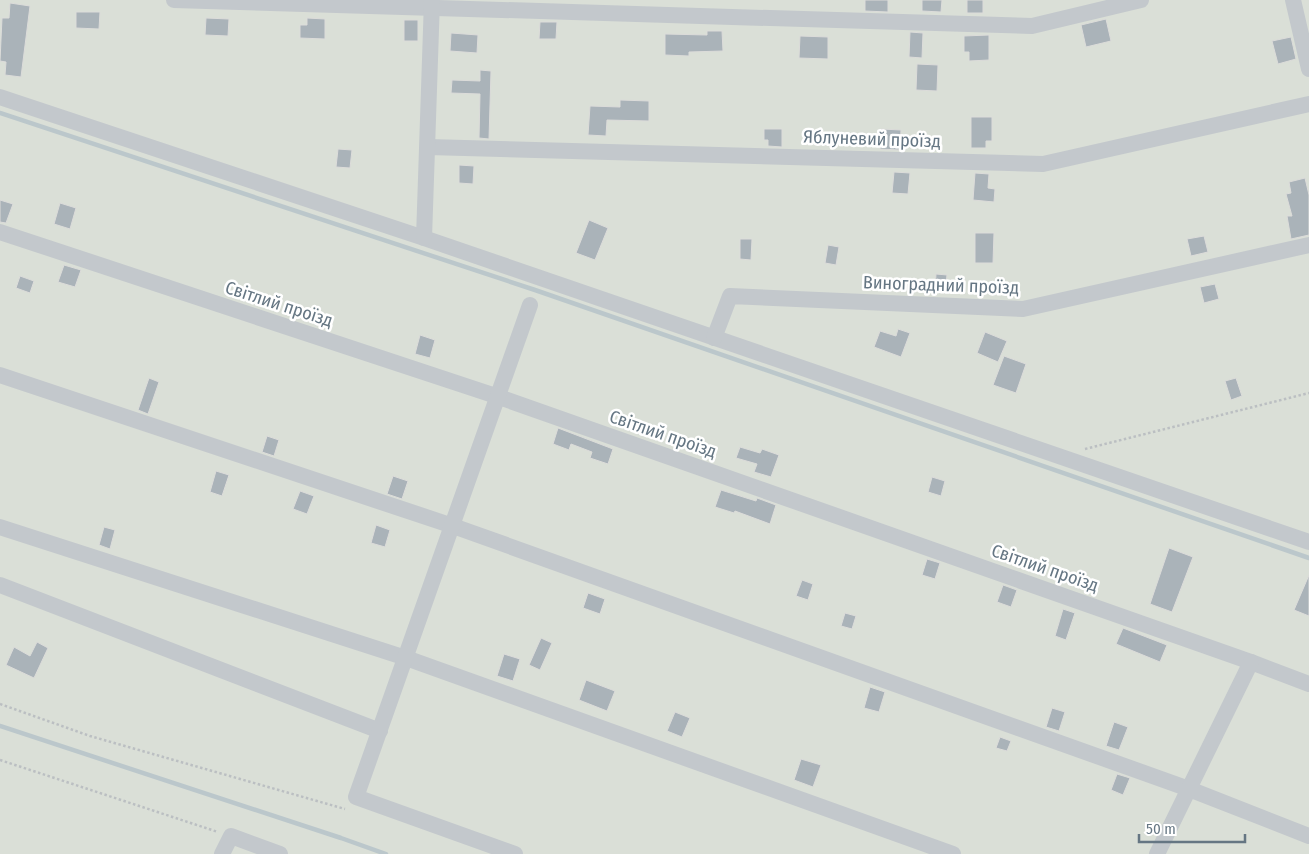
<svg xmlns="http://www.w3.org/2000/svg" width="1309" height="854" font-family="'Fira Sans Condensed',sans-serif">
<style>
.green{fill:#dadfd7}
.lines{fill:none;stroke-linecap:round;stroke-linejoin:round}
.stream{stroke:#bbc7cb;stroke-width:4.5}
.building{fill:#aab3b9;stroke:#dcdcda}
.path{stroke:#bbbfc2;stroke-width:2.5;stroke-dasharray:2.5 2.5;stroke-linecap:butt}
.minor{stroke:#c3c8cc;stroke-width:16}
.labels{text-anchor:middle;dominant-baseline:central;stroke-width:5;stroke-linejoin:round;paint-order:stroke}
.street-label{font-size:18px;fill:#657683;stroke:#fff}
</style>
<rect width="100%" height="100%" fill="#fafaf8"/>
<!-- green -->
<rect class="green" x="0" y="0" width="1309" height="854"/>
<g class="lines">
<!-- stream -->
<g class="stream">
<polyline points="0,113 535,290 1309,558"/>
<polyline points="0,726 341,838 386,854"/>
</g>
</g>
<!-- building -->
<g class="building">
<polygon points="865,0 888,0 888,12 865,11"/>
<polygon points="922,0 942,0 941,12 922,11"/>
<rect x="967" y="0" width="16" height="13"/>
<polygon points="10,3 30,6 21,77 5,75 6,62 0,61 2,18 9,18"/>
<polygon points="76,12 100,12 99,29 76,28"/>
<polygon points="206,18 229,19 228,36 205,35"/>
<polygon points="307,18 325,19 325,39 300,38 300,25 307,25"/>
<polygon points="1106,19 1111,41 1086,47 1081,25"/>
<rect x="404" y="20" width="14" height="21"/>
<polygon points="540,22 557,22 556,39 539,39"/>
<polygon points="707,31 722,31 723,51 689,52 689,56 665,55 665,34 707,35"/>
<polygon points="910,32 923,33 922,58 909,57"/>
<polygon points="451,33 478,35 477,53 450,51"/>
<polygon points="989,35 989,60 969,61 969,52 964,52 964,36"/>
<polygon points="800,36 828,37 828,59 799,58"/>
<polygon points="1291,37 1296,59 1278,64 1272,41"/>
<polygon points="917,64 938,65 937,91 916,90"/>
<polygon points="480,70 491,71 489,139 479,138 480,94 451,93 452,80 480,81"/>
<polygon points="620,100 649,101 649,121 607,120 606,136 588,135 590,106 620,107"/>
<polygon points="971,117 992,117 992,141 986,141 986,148 971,148"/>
<polygon points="764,129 782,129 782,147 768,146 768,140 764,140"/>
<polygon points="881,129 901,130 900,150 880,149"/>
<polygon points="338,149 352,150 350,168 336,167"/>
<polygon points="459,165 474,166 473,184 459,183"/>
<polygon points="894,172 910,173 908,194 892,193"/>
<polygon points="975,173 989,174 988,188 995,189 994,202 973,200"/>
<polygon points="1305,178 1309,195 1309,235 1291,239 1287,216 1292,216 1286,194 1291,193 1289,182"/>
<polygon points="0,200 13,204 6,223 0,222"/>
<polygon points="60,203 76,208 70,229 54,224"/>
<polygon points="589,220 608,228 595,260 576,253"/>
<polygon points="975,233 994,233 993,263 975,263"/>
<polygon points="1204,236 1208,252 1191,256 1187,239"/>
<polygon points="740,239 752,239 751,260 740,259"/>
<polygon points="828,245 839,247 836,265 825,263"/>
<polygon points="64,265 81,270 75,287 58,282"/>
<polygon points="936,274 947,275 945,293 935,292"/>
<polygon points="20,276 34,281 30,293 16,288"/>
<polygon points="1215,284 1219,299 1204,303 1200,287"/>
<polygon points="898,329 910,333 901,357 874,347 880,331 896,336"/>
<polygon points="985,332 1007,341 998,362 977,353"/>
<polygon points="420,335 435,340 430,358 415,354"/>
<polygon points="1004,356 1026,364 1016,393 993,385"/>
<polygon points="149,378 159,382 148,414 138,410"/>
<polygon points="1236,378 1242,396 1231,400 1225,381"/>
<polygon points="558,428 613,449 608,464 590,458 592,452 571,444 569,450 553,444"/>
<polygon points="267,436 279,440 274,456 262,452"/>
<polygon points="740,447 760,453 762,449 779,455 771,477 754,472 757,464 736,458"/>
<polygon points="216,471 229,475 222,496 210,492"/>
<polygon points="393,476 408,481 402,499 387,494"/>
<polygon points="932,477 945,481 941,496 928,492"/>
<polygon points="721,490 756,501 757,498 776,505 770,524 735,511 734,513 715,507"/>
<polygon points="300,491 314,496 307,514 293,509"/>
<polygon points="376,525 390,530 385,547 371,543"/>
<polygon points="104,527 115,530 110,549 99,545"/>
<polygon points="1169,548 1193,557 1172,612 1150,604"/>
<polygon points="927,559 940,563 935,579 922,575"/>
<polygon points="1309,575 1309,616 1294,610"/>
<polygon points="802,580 813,584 808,600 796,596"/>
<polygon points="1003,585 1017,590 1011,607 997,602"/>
<polygon points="588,593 605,599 600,614 583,608"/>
<polygon points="1063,609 1075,613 1066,640 1055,636"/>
<polygon points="845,613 856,616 852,629 841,626"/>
<polygon points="1123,628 1167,645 1160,662 1116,644"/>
<polygon points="541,638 552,643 540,670 529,665"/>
<polygon points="37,642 48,648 34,678 6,665 14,647 30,656"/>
<polygon points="504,654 520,659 513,681 497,676"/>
<polygon points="586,680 615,691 607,711 579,700"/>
<polygon points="870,687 885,692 879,712 864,708"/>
<polygon points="1052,708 1065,712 1059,731 1046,727"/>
<polygon points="675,712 690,718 682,737 667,731"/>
<polygon points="1114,722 1128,727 1119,750 1106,746"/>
<polygon points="1000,737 1011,741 1007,751 996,748"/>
<polygon points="801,759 821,765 813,787 794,780"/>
<polygon points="1117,774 1130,778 1123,795 1111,790"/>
</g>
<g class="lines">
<!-- path -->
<g class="path">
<polyline points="1085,449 1309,393"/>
<polyline points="0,704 90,736 345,809"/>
<polyline points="0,760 218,832"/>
</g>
<!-- minor -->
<g class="minor">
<polyline points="174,0 1032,26 1141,0"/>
<polyline points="1293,0 1309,69"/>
<polyline points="0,97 424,238 1309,542"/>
<polyline points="428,147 1043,164 1309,104"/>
<polyline points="0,232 499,397 1251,662 1309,684"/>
<polyline points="424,238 432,0"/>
<polyline points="714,338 730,296 1023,309 1309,245"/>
<polyline points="0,375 453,526 1189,789 1309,836"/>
<polyline points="0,527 406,658 953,854"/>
<polyline points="0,585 380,731"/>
<polyline points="222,854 231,836 280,854"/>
<polyline points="515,854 356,797 530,305"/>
<polyline points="1157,854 1251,662"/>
</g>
</g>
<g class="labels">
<!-- street labels -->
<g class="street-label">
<text transform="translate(872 139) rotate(2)">Яблуневий проїзд</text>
<text transform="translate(941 285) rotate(2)">Виноградний проїзд</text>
<text transform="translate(279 304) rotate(18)">Світлий проїзд</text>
<text transform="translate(663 434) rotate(19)">Світлий проїзд</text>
<text transform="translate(1045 568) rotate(19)">Світлий проїзд</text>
</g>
</g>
<!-- scale -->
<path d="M1139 834v8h106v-8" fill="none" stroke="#657683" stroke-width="2.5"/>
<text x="1146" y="834" font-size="15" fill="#657683" stroke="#ffffff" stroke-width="4" paint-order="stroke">50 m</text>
</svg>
